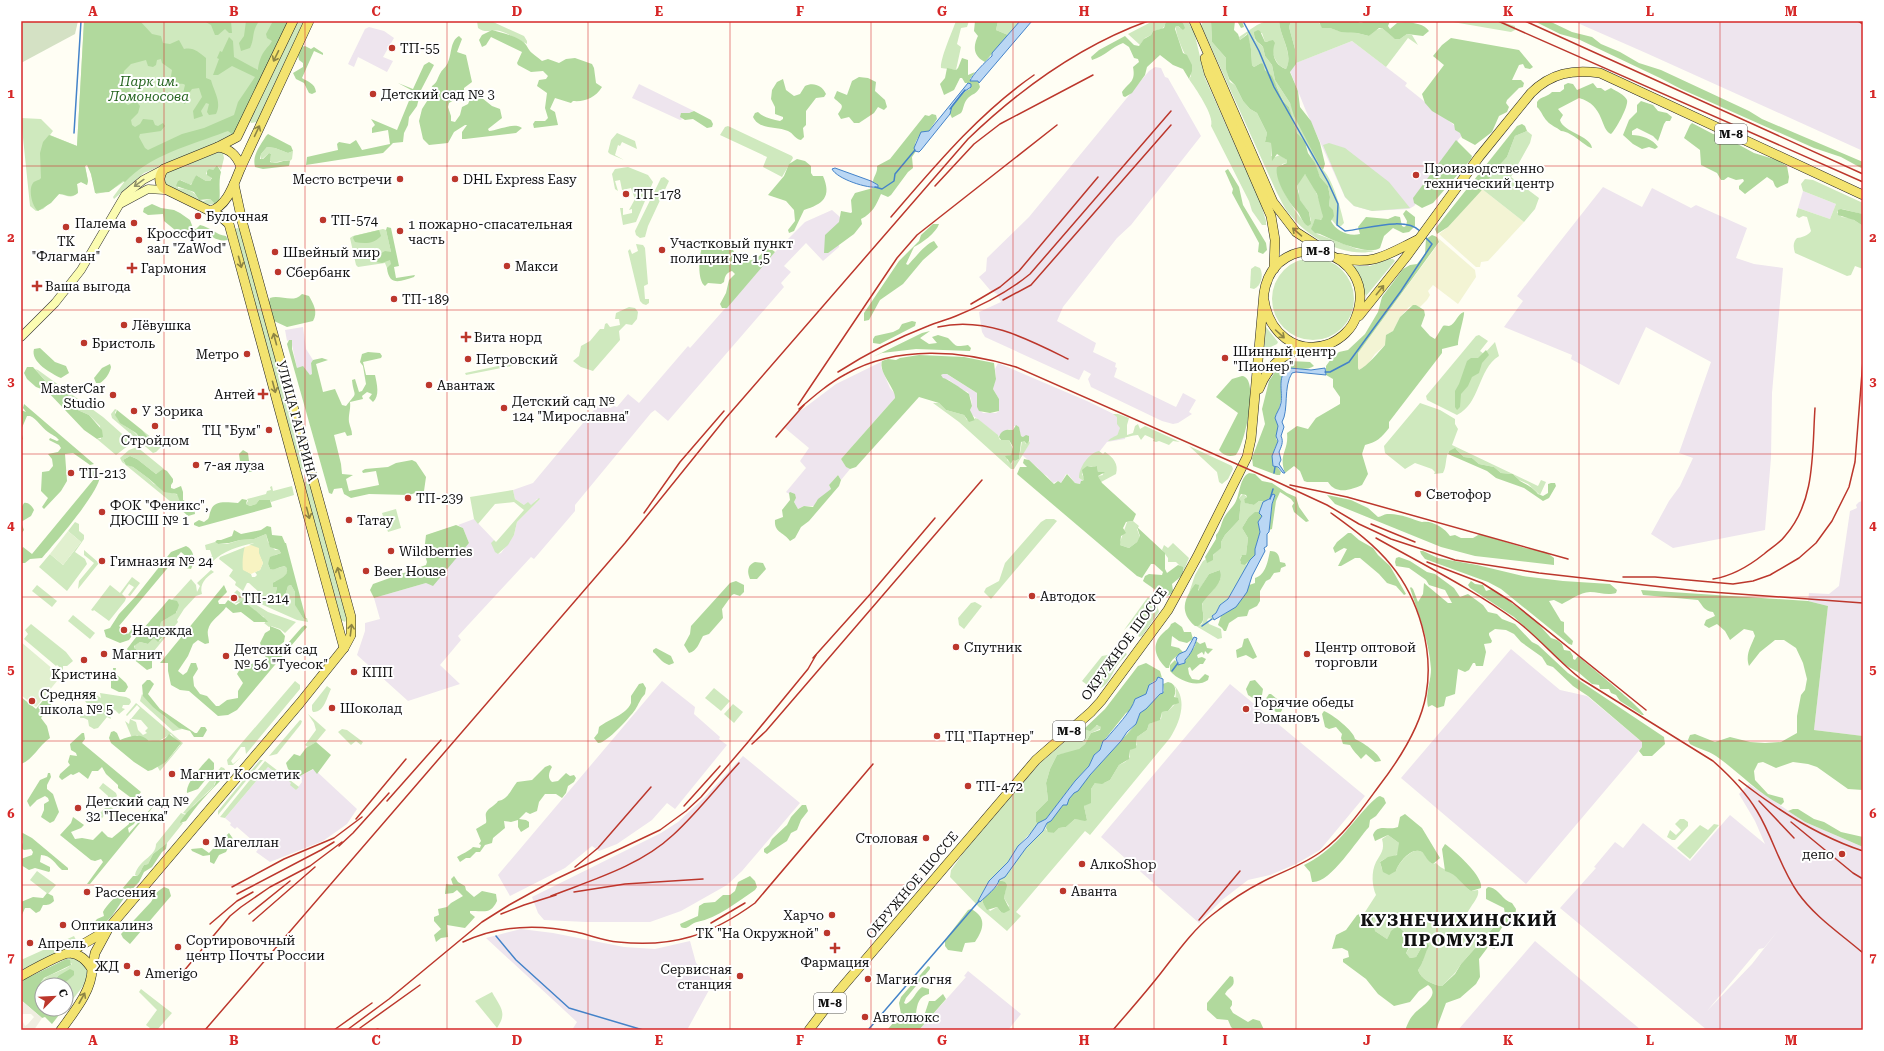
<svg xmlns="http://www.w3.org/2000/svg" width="1884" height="1051" font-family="'Roboto Serif',serif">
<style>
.industrial{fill:#eee5ee;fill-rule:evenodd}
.farmland{fill:#f3f4d4}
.green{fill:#cfe9be}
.forest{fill:#b1d99d}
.sand{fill:#f8f3c2}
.cemetery{fill:#d4e1c4}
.pitch{fill:#e1f0cf}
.plaza{fill:#f0eee1}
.water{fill:#bad7f4;stroke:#4483c9}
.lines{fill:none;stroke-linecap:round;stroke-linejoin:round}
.stream{stroke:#4483c9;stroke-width:1.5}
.secondary-casing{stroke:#323232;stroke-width:9}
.primary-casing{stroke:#212121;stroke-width:10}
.secondary{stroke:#fbfcb1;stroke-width:8}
.primary{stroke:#f3e36f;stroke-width:9}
.rail{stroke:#bc372c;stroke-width:1.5}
.oneway{stroke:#8d8444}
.oneway2{stroke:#919269}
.grid{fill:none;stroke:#d62828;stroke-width:1;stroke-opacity:0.55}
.poi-dot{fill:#bc372c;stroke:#fff;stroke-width:1.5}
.labels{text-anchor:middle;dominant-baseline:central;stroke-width:4;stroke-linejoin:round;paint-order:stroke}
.shield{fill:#fff;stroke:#585858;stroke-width:1}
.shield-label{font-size:12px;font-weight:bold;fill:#101010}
.poi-label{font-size:13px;fill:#101010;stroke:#fff;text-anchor:start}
.park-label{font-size:13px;font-style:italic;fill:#286622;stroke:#fff}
.street-label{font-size:13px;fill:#101010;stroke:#fff}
.district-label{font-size:17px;font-weight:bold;letter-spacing:1px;fill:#101010;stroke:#fff}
.neatline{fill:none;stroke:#d62828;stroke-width:1.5}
.grid-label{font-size:13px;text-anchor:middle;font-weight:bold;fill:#d62828}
</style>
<rect width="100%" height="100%" fill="#fffef4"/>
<!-- industrial -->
<g class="industrial">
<polygon points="1573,21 1863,21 1863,151 1646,53"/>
<polygon points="369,27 384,31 394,38 383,57 393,61 387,72 358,57 354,67 348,64 365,29"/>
<polygon points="1352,41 1407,83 1405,86 1464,133 1458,140 1454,162 1414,206 1409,209 1372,211 1354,206 1345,197 1306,111 1288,66"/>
<polygon points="1155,67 1161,68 1165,77 1168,78 1201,136 1131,225 1117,238 1063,307 1057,321 1096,343 1093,352 1116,363 1115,367 1117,368 1114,377 1176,407 1183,393 1196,400 1189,412 1192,414 1178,423 1173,424 1162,421 1091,387 1088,379 1091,374 1084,370 1079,380 985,337 982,332 979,312 1001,302 997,294 990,290 979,277 986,271 987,258 1029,217 1149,71"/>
<polygon points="639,84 694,111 686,114 681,118 683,119 680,120 632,98"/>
<polygon points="1603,187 1642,207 1652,188 1691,208 1696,205 1747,228 1736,258 1754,264 1783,268 1772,393 1771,458 1765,530 1673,548 1651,534 1669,501 1680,486 1693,458 1679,453 1711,362 1646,327 1619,385 1571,359 1572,355 1504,327 1523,301 1517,296"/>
<polygon points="1803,191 1836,204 1830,219 1798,208"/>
<polygon points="832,210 840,217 839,247 823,261 806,243 784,266 791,272 781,283 784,287 668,421 655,410 651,413 575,505 575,511 540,552 534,559 531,557 458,636 461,640 440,665 460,684 408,701 357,655 365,631 365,623 380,619 374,598 426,583 469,543 463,528 458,525 474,519 494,540 492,543 498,554 501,553 514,535 517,522 540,499 537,499 531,506 524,505 515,499 513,490 533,483 598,405 604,400 610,408 614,406 617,407 628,394 639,403 688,346 690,348 775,252 805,222"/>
<polygon points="303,327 306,349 313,360 311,363 312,374 310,375 305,369 297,368 292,345 289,340 287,341 285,330"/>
<polygon points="885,360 887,360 881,363 881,367 890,388 895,394 895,398 841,459 846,467 850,469 841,480 838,475 829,485 831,489 829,491 816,502 815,506 804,506 798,509 794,502 796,498 786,492 806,468 800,461 809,448 785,428 799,412 836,384"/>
<polygon points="998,363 1087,401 1126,420 1125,439 1107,442 1079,478 1082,480 1080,484 1075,483 1068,474 1066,474 1061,483 1058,481 1053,483 1047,476 1040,472 1038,468 1022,455 1030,443 1029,439 1021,436 1018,426 1014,426 1013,430 1009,429 999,436 971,414 970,410 972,406 971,399 968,392 962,390 949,380 943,379 941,375 945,373 977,393 977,407 983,413 996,413 999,411 999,399 993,389 996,377 995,369"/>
<polygon points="1863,501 1863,736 1814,730 1828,606 1808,601 1809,593 1829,594 1839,586 1850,511 1857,508 1856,505 1859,502"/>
<polygon points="1511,649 1560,690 1587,696 1642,742 1642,747 1526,884 1401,778"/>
<polygon points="662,681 695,707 694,714 720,737 719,739 727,745 675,809 667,803 652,820 617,844 599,851 592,846 565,868 510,896 498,875"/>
<polygon points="1230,684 1365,796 1320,850 1296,864 1270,875 1248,880 1222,900 1199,923 1101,837"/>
<polygon points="743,756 800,803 742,871 727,885 681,911 650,922 586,922 544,920 538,913 532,897 661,833 678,822 705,797"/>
<polygon points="268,767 285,781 287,779 292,783 296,790 302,782 300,776 314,769 357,809 347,824 323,841 270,862 256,852 260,847 237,827 235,829 230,825 231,823 225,818"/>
<path d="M1749,784l56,38 58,25v183h-156l-147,-122 36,-40 -2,-1 21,-25 8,6 20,-25 47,38 40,-46 35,29 -10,-23 -16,-27zM1780,928l-28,36 -45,47 52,-62 5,-1z"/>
<polygon points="521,929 553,933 624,947 655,949 690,941 696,963 714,981 687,1030 572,1030 577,1022 486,938"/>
<polygon points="1535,941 1597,993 1641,1030 1458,1030"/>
<polygon points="968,971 1021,1014 1008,1030 919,1030 966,977 964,976"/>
</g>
<!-- farmland -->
<g class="farmland">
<polygon points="1482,189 1524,222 1488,261 1481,262 1480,267 1476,267 1439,234 1448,227"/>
<polygon points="1438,238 1475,270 1476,277 1458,304 1433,285 1428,291 1430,295 1427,300 1419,308 1416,305 1409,307 1400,317 1393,331 1386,335 1387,342 1384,346 1375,354 1368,364 1359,370 1358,368 1358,353 1439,243"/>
</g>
<!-- green -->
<g class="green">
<path d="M84,21h205l-51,108 -8,8 -86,36 -30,26 -1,-2 12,-16 -15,10 -14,3 -7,-28 -2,-1 -2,1 3,15 -1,4 -6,-3 -4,2 1,8c-6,8 -11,3 -19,2l-16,15 -7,2 -6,-5 -9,-88 20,1 12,12 -3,4 27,11z"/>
<polygon points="297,21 306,21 257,122 251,123 249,119"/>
<path d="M477,21h14l33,15 3,5v3c-9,-5 -18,-10 -27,-13 -9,-2 -14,3 -22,-3z"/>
<path d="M956,21h13l-2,6 -6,1 -4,16 4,3 -5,23 -15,-2c-1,-9 11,-36 15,-47z"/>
<polygon points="998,21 1020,21 1008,35 996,30"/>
<path d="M1153,21h13c-2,9 -4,8 -13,10l-2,4 -6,3 -5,7 -12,-11z"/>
<path d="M1182,21h6l3,6h2l12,51 56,126 5,17v4h-4l-10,-14 -3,-10 -38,-75c4,-10 -16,-38 -22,-47l2,-3c-2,-6 -2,-17 -6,-22 -3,-5 -10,-22 -9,-28h2l2,2 3,-5z"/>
<path d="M1201,21h10l1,21 14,16 2,19 2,5 5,3 8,16 7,8 7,4 10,20 -2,9 6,1v13l4,1 5,-2 7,5v3l-5,1c-1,5 -4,10 -3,15 1,9 19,37 25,43l7,-1 -2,-9 -11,-14 1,-6 -2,-6 5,-11 3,-1c8,7 19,35 18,45l-9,3 -2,5 5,7 40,15 18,2c-30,7 -65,-12 -83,-34 -7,-7 -10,-15 -15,-24l-76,-168 1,-1z"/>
<path d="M1266,21h13c1,15 15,35 7,48 -9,-3 -13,-12 -14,-21l2,-2 -6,-5 -3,1 -3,-9 -8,2 1,5 8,7 2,9 7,9 3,15 15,23 31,65c11,8 20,41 23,55l-3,3h-4l-5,-6 -3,-14 1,-9 -2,-11 -8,-9 -13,-30 -10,-14 -8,-26 -6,-6 -6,-14 -16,-24 -7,4 -2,-2 -1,-16 -4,-15 -7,6 -1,-3 18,-12z"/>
<polygon points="1291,21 1319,21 1319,23 1324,28 1330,28 1339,31 1357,33 1369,36 1376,30 1382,28 1393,37 1400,39 1407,34 1412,35 1418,45 1408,38 1386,67 1352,41 1296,63 1295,49 1289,27"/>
<polygon points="1447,21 1499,21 1515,26 1515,30 1511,32"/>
<polygon points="728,126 792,156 793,158 782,177 763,167 767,157 720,135 725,127"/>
<polygon points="1527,131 1532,135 1530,143 1511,177 1539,198 1535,209 1524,222 1482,189 1495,170 1507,157 1515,136"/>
<polygon points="617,133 635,141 637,149 622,142 620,146 618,145 615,155 624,160 610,154 608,152 611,140"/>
<polygon points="1329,143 1345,148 1389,182 1410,208 1372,211 1354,206 1345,197 1323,145"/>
<polygon points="267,147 275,148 288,153 293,151 292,159 290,161 287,160 272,163 270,161 271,154 269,153 261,160 261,154"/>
<path d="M219,152l4,1 1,5 -3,12 -4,-5 -4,5 -6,1 -1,3 6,3 -2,4h-4l-10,-6 -3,7 -3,3 -9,-5 -3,1v7c9,1 17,3 20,11l5,2 7,-2 5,5 -8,1 -43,-21 -1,-4 3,-7z"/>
<polygon points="628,167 648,175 653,182 636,222 623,225 620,208 623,208 623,215 632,213 632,209 629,210 635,199 631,188 622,190 620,180 615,181 618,191 615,189 612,174 615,169"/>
<polygon points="664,177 669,181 648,226 645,237 640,238 636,235 635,231 661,178"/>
<path d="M1805,179l8,1 50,23 -1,11 -20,-5 -5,3 5,5 9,1 12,8v43l-8,-3 -4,9 -4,1 -52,-23c-2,-6 -2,-11 2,-15 4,0 12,-3 14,-7l-4,-14 -4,-1 -4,2 -3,-2 2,-8 32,11 6,-15 -33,-13 -2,-7z"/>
<polygon points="237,228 240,228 306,469 304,470 300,468 235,230"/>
<polygon points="383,229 386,230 391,252 394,258 390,270 387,268 385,263 358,267 356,265 350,238 353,236"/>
<polygon points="636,244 643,245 645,248 648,284 644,286 645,299 649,299 649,303 646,305 643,304 640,301 628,251 630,249 632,254 638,251"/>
<circle cx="1313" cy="299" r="41"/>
<polygon points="1389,259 1393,259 1395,261 1366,296 1354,266 1370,266"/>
<path d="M1255,266l5,2c4,7 1,18 -6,21l-4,-1 1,-19z"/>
<polygon points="629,307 635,308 638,312 637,319 632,325 626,324 619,331 620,340 593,371 581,367 573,361 579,356 581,346 590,341 600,329 604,329 605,324 607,323 610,327 620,325 619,319 615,319 616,313"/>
<polygon points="1266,327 1278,342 1277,344 1264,350"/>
<path d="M1479,335l9,6 -8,10 4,3 11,-12 4,14c-22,14 -18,47 -42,59l-30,-15 -1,-4 50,-60z"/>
<polygon points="546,358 547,359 466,375 465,373 526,360 527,362"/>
<polygon points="35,369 38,370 103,417 130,441 129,445 116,455 97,439 101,439 100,426 89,415 71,407 68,394 49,385"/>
<polygon points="933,403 939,403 946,410 964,415 967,420 975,420 975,418 978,419 998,435 1000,440 1009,440 1013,449 1011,455 1008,456 1007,460 1012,464 1013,460 1015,461 1019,459 1022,441 1024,441 1026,444 1029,441 1030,443 1014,469 1011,469 959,422"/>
<path d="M1420,403l20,7 15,9v5l3,5 -6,16 86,41 3,-6 5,2 -6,13 -12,-11 -9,-4 -6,-6 -12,-1 -7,-6 -15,-3 -7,-6 -8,-1 -8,-8 -7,2c-4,6 -2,15 -6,22l-9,1 1,-2 -3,-3 -17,-6 -10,6 -20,-16 -1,-7z"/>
<path d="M115,409l2,1 -2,2c2,11 11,14 19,20 3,2 4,5 7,7l3,1 3,-4 -5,-6 20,16 -6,6 -3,1 -41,-35 -1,-4z"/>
<path d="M1113,414h5l11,4 -2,7v10l6,-2 2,-7 3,-2 2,5 5,-3 35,16 -7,-1 -4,4 -10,-4 -3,1 -3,-1 1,-2 -9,-4 -4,5 -3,-5c-5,0 -22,5 -30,6l2,-2c10,-6 6,-1 10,-11l-3,-4v-7z"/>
<polygon points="1189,446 1232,466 1233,469 1228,479 1222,484 1219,482 1217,472"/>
<polygon points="137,447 164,469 156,474 137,459 130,456 123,460 125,464 133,467 148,478 154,484 159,486 162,490 179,495 187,515 122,462 120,458 129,450"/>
<path d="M1099,451l4,3 2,-2c8,5 14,12 11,22l-15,8 -3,-6 5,-1 -1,-3h-4l-1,-6 -4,1 -6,-1 -5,8 3,6h-3l-3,-2c0,-11 10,-25 20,-27z"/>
<polygon points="310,479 347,618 345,622 341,620 303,483"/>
<polygon points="272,486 273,491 292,486 294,495 271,502 270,500 259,500 256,504 250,506 246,504 248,501 247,499 266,494 267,491 271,490 270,487"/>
<polygon points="513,490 515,499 524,505 528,502 531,505 539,498 540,499 517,522 514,535 508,545 498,554 495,552 491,543 494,540 496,542 524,510 514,502 495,504 478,524 474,519 470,497"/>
<path d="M1243,494l4,3 -3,2 2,4 8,2 5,-4 4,1 -4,11 -11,5 -6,10 6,10 -2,17 -5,1 -1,6 6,3 4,-5 -1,4 -21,35 -8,6 -4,8 -4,3 1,4 -4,-2 -2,2 2,4 12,5 1,9 -4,1 -22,-13 6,-2c4,-9 -2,-16 1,-22 6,-10 22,-19 17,-32l-11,4 -10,16 -4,-6 -6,9 6,-18 8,-14 3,-2 1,3 14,-15v-5l4,-7 14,-15 2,-19 -2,-3z"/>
<polygon points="396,509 401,528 388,532 382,513"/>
<polygon points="1046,519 1054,519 1057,521 991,599 984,592 986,588 999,581 1005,563 1041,522"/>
<polygon points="1133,521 1139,526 1137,529 1140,537 1137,542 1129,548 1120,545 1120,542 1127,522"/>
<polygon points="75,522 79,524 79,531 84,535 84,539 75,552 85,559 87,564 67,591 39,567 50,554 63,565 81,542 68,531"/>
<path d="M266,534l2,8 7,8h4l2,3 -6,2 -7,9 2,5c6,1 10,-3 16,-2 5,8 -6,12 -12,15l3,5 -2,10 10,-1 3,-10 3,-1 4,7 1,14 7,12h4l1,4 -11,-2 -43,-19 -2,-3 9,-4 -12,-11h-2l-4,8 -8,-6 1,-3 -7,-6 4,-6 -14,-11 1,-2 25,-10 -2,22 8,5 1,3h3l2,-2 -2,-3 5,-2 3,-7 -7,-15 -7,-3 5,-2c-15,3 -31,8 -42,19l-3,-2v-2l3,-2 -2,-6h-4l-1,-5 10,-3 3,2h9l13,-4 14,-1z"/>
<polygon points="1173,543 1189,558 1184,570 1176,562 1168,562 1168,558 1162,550 1164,545 1168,548"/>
<polygon points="84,550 99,563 78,589 79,581 94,563 84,555"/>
<path d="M211,570l3,2c-8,5 -15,12 -12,22l-6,2 -12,13 -7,11 1,2 -29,35 -15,-9 1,-3 5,-3 8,2 6,-6 6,3 3,-5v-8l-3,-1 1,-5 16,-10v-10l-5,-2 19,-21 5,6 1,7 3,-6 -3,-3z"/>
<polygon points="132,577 140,583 130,596 128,595 134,587 129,584 122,594 126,598 125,601 109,621 94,610 93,611 91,610 110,585 120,593"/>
<polygon points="37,585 57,601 52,607 32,591"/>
<path d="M237,590l16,13 15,9 28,10 -11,11 -5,-4 -9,-3 -2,1 -5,-4h1l-1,-6c-8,-5 -16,-11 -25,-15l-5,2 5,-6 -5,-5z"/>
<polygon points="1148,597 1157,605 1159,612 1142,636 1139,637 1138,635 1138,631 1145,623 1143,617 1136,618 1124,630"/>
<polygon points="975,602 982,606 964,629 959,625 958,618 971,603"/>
<polygon points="73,615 95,633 90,639 68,621"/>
<polygon points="31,624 66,652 73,661 67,666 63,666 63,670 57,665 56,666 24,639 28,634 25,630"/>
<path d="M1124,652l3,2c-3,4 -8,8 -11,13 -5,9 -9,22 -22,23l-12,-9 20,-25z"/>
<polygon points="295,681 300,685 300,689 246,754 245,747 241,747 231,761 233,764 241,757 233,765 228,765 227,760"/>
<path d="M1174,685c14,15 6,37 -4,53l-80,97 -5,-4 -69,81 5,4 -14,15 -28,-24 -29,-30 1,-7 16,-22 73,-85 43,-37 2,1 -1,2 15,-4 3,3 -11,5 -6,11 -8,7 -20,4 -7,14 -4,14 2,17 -12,12v10l2,3 -20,21 -10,16 -19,19 -11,20 2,1 3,-3v4l7,8 7,-4 4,5 8,-6 -5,-8 2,-10 -5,-8h-2l6,-4 21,-28 20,-20v2l8,3 5,-5 7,-1 9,-8 12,1 -3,-14 7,-5v-12l4,-6h9l6,-3 9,-15 6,-3 5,-5v-7l7,-5v-8l10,-7 2,-6 12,-5 1,-7 6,-1 7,-7 1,-15z"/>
<path d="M327,686l4,3c-4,8 -7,24 -18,23l-1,-2v-5z"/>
<polygon points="714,688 730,701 721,711 705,698"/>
<path d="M100,693l26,4 4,2 1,3 -2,3h-6l-1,3 3,1 -6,5 -4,-4 -3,4 -4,-6 3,11 -4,-2 -9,11 -4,1 -5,-3 -1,-6 -4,-2h-4l1,-8 7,5 4,-2 3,-5 -2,-4 -5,1 -3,-4c5,-7 10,-8 16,-3z"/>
<polygon points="142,694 165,717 182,729 173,731 140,701"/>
<polygon points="136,703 183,743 160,771 157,766 166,762 180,745 171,734 159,741 149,741 137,735 132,738 125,721 129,724 130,719 136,722 138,730 143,735 147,733 145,731 148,728 141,720 131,719 140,708 137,705 127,716 126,715"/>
<polygon points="733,704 743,712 734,723 724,714"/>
<polygon points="308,714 326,730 316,742 308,747 305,745 316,730 314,723"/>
<polygon points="300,720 302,721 301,724 277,754 269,756"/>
<polygon points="342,729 347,730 363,742 361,745 356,741 351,745 338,732"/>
<polygon points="260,760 263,760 218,815 218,811"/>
<polygon points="265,761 299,787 296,790 290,785 291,783 287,779 286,781 268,767 225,818 220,817"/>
<polygon points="221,767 224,768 227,773 224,779 215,782 214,786 194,805 187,814 183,813"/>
<polygon points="103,783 116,793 117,796 110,804 108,801 108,796 99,788"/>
<polygon points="108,805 124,817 121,823 106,812 101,820 96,817"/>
<path d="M181,813l5,2 -4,8h1l-16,20 -14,11 -5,10 -4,1c-3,4 -3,8 -7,11l-2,-1c3,-15 21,-18 21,-31z"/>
<polygon points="1680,819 1684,819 1688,822 1688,826 1675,840 1672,840 1667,837 1670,830 1676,835 1681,830 1675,824"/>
<polygon points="1714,824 1719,825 1690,859 1677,848 1700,825 1708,830"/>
<path d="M1388,835l11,8c3,18 -10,11 -19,19l2,7 14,2c2,-7 16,-25 26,-19 4,3 6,9 11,12l3,-1c6,7 13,7 19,12 6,5 9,12 16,16l7,-1c3,11 -19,22 -10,38h6l16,-9 6,2 -2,6 -33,37 -6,9 -13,13c-10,-1 -21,-7 -24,-16 7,-10 4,-12 9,-20l-3,-7 -8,14 -6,1 -4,-5 6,-9 -1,-7 -11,-9 -10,5 -3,6 -12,-8 -1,-11 -9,-8 11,-17c-4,-9 -5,-23 0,-33 5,-9 9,-12 6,-23z"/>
<polygon points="37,871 56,885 48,894 30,880"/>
<polygon points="74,936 77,942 74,944 21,970 21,960"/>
<path d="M74,957l3,1 12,11 -2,12 -21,27 2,-21 -2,-5 8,-8v-3l-16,5 -4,6h-13c7,-9 22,-10 31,-18l-6,-5z"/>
<polygon points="141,989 172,1013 157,1030 148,1030 150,1028 146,1025 157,1010 139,992"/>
<path d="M492,992c8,15 16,20 5,36l-22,-27z"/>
</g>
<!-- forest -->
<g class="forest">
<path d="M84,21h56l12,13 9,2 2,7 7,1 9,-4 5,9c10,-2 14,3 22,9v20l5,2c3,12 11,22 5,34l-7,1 -2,-3 2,-8 -3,-1 -5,8 2,5 -9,3 -1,-8 9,-14 -3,-9 -7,1 -4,6 -2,8 -2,1 -2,-7 3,-12c-3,-3 -10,1 -15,-3l2,-12 -10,-7 -1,-4 -4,1 -1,5 -3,2 -5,-1 -2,-6 -15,4 -7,7 -1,8c14,11 3,14 2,24l3,2 8,-4 4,5 -2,7 -7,7 1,5 3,2 5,-3 3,-5 10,1 2,5 3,1 5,-3 2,3 -4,5 -21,3 -1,3 6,11 3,2 34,-16 22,-6 30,-13 4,-13 17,-25 -23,-11 -14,9h-5l6,-16 -2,-1 3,-7 2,1 7,-15 4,4 1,16 24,13c0,-5 3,-16 8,-21 2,-3 4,-4 6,-8l-5,-3 -1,-4 7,-13h16l-51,108 -5,6 -5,-4 -3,1c-34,13 -75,23 -100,50l-2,-1 -14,11 -14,1 -4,-19 -4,-9 -2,1 3,15 -1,4 -6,-3 -4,2 1,9c-8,6 -11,1 -19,1l-8,9 -13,8c-6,-4 -10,-22 -5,-28 2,-3 6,-2 8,-5l-1,-25 3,-11 6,-7 28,11z"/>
<polygon points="204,21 231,21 232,33 229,33 225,29 218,35 215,35 211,25"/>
<path d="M246,21h13c-8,12 -4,17 -9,27l-9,3 -2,-8 5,-7z"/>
<path d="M975,21h23l-2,9 12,5 -23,27c-12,-6 -12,-16 -7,-26l-4,-5z"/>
<path d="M1166,21h16l3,7 -2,2 -5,-4h-2l-1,3 8,24 4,2 5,10v6l-3,8 -6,-10 -10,-4 -13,-10 -13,12 -2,8 -13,18 -7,4 -2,-1 -1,-4c7,-10 14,-10 11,-25l6,-5 -1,-3 -4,-1 -5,-11 -6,-4c-11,4 -18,13 -31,17l-1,-3 8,-7 26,-14 9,9 5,1 5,-7 7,-4 2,-4 11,-3z"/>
<path d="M1211,21h31l2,6 -3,1 -4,-7h-2l-1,9 4,4 2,6 8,-6 3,15 1,16 2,2 7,-4 2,1 2,6 7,6 11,25 6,6 2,6 6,20 8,9 3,11 7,10 5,14 8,9 2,11 -1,9 4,4 1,6 -3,5c5,10 18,16 29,13l-2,-7 8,-10 22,2 7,-3 5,1 2,9 2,1 2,-1 1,-5 -4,-7 3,-4 9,7v9l-6,6 -6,1 -10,-5 -9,8 -4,12c-12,8 -48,-8 -60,-14l-5,-1 -4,-4 4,-10 6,1 2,-3 -6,-23 -12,-20 -8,12 3,14 9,12 2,12 -3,2c-6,-3 -7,-10 -11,-15 -8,-8 -23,-32 -20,-44l10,-4v-3l-10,-6 -5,7 -1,-18 -6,-1 2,-9 -10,-20 -7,-4 -7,-8 -8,-16 -6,-6 -3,-10v-11l-14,-16z"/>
<path d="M1279,21h12l-2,6 6,22 1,15 -6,8 8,19 2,16 11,14 9,22 5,21 -2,6 -2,-2 -27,-52 -4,-13 -15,-23 -3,-15 -7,-9 -2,-9c-5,-6 -9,-5 -9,-15l4,-2 2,1 5,11 8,-2 2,3c-4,10 -1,22 11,26 8,-15 -6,-32 -7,-48z"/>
<path d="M1355,21l6,2 5,-2h24l-2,5 2,3 7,-6c10,-1 26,-1 32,8l-6,5 -16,-2 -7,5h-5l-13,-11h-3l-10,8 -12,-3 -16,-1 -11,-4h-8l-3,-6z"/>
<polygon points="1534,21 1549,21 1572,32 1592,37 1601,44 1620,52 1639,63 1661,70 1749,111 1762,119 1863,162 1863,169 1841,157 1814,148 1681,89 1660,78 1578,39 1560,34"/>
<path d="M492,30c10,3 21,5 30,11 5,3 6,9 10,12 3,3 7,5 10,8l6,-2 11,4 7,-4 9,-1 17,6 2,4 2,15 6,4c-7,11 -17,15 -29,14l-2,2 -16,-5 -5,11 5,3 3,13 -24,3 -1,-4 2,-3h10l3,-3 -3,-10 2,-15 -10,-7 2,-6 7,-1 2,-3 -5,-5 -12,1 -13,-7 -1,-2 5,-11 -31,-15 -5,8 -4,2 -3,-7 3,-5z"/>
<path d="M459,36l3,3 -5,13 9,3 6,27 -8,6v13l-10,-1 -5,3 -1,4 3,9v5l4,1 5,-7 2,-8 6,-3 3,-7 6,-3 15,12 8,3 2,9 -14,11 1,2c10,-1 25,-9 33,-3l-6,5 -51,6h-3v-7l5,-7h-2l-11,7 -6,11 -19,2 -6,-6 -4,-18 3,-12 7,-11 3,-12c6,-4 5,-8 9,-14 2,-3 6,-6 7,-10 4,-8 2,-21 11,-26z"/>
<polygon points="1451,38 1519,50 1533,67 1530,69 1525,68 1523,64 1519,65 1512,80 1521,80 1524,83 1523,87 1519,88 1507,100 1506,103 1509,107 1507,112 1499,116 1492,132 1475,145 1462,138 1460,133 1455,130 1454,124 1432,111 1425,103 1422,94 1444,65 1433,56 1442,45"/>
<path d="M305,46l6,3 3,-2 9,6v2l-9,-4 -12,27c6,4 13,5 14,14l-4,2 -3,-1 -5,-10 -8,-4 -3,-6 10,-6v-4l-4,-3 -1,-5 4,-8z"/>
<path d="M962,58l6,2v15l7,-3 -5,7 8,2 2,6c-3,7 -8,7 -12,11 -5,5 -4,11 -7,15l-9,5 -2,-4c1,-9 11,-22 20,-25l-1,-6h-4l-3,-5h-2l-6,12 -10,5 -4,-11 5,-6 2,-10 9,2 2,-2z"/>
<polygon points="429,62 434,65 421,90 417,106 409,117 408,125 404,133 403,142 393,143 383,153 306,165 307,157 338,150 337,144 339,142 350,144 356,140 362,150 390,144 388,130 372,133 372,128 375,125 371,119 397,130 413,91 398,83 413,89 424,65"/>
<path d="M859,77l9,1 8,4 -1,9 10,9 2,7 -3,3 -6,-3 -4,6 -15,10h-5l-5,-6 -8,2 -3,-5c7,-10 4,-8 -4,-16l3,-7 10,4 5,-14z"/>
<path d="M783,79l3,11 8,6 6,-2 5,-8c8,-4 17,-1 21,8l-2,3 -8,1 -10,13v14l-3,3 1,9 -3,3c-6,-1 -8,-7 -13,-9 -12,-5 -29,-1 -35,-14l2,-4 3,-1c6,6 14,7 22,9l3,-2v-2l-8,-3v-7l-4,-8 1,-9 5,-8z"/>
<path d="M1568,83l5,1 4,6 16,-7 4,5h4l4,3 6,-3c5,3 14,7 16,12 2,6 -12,31 -16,34 -11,-4 -6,-29 -32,-36l-21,11 5,6 -3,5c3,12 31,16 32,28 -7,-1 -19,-16 -31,-17 -4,-4 -10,-5 -14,-10 -4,-4 -5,-9 -10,-14v-5c4,-6 11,-5 15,-10h8l4,-3v-4z"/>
<path d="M1641,101l12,4 5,6 9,2 5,4 -2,4h-4l-2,3 -6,17 -5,-5 -16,-8 -5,3v4c9,0 21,4 26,12l-3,2 -6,-2 -7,2 -9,-5 -10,-9 6,-15 8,-8v-7z"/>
<polygon points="694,111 711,120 713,124 712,127 707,128 693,119 685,120 680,117 681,113 689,113"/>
<path d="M932,114l4,1 1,4 -8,12c-9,0 -17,13 -13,20l-4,6 1,11 -5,4 -17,23 -3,2 -7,-3c-5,11 -8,19 -20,25l1,5 -8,10 -26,19h-4l1,-18 14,-13 2,-11 10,2 1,-1 -1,-12 4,-7 18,-5h3l2,-3 -5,-3c0,-5 5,-9 4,-16l13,-7 35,-44 4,1z"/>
<polygon points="1692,123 1713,134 1721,135 1754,153 1777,160 1787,166 1789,177 1788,183 1777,188 1775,186 1773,181 1767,177 1745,194 1739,189 1739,186 1744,181 1743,179 1736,180 1728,177 1724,180 1721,180 1717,173 1701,165 1700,150 1684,138 1690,125"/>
<polygon points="1522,124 1525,126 1527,131 1515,136 1507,157 1495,170 1481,191 1448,227 1437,234 1435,229 1517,126"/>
<path d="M268,134l23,12 2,5 -5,2 -13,-5 -8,-1 -6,7 -1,5h3l6,-6 2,1 -1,8c8,3 13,-3 20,-1l-1,5 -26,3 -8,-2c-3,-12 5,-21 11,-31z"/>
<polygon points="1456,140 1472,156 1471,159 1433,203 1422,208 1414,203 1413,198"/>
<path d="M797,159l8,2 6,5v7l2,3h10c9,21 0,28 -19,34l-10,21 -5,2 -1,-3 7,-9 -1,-11 -8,-9 -18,-6 16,-19 5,-12z"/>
<path d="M217,165l4,7c-3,11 0,22 -2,30l-4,2 -5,-5 -11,1 -5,-8 -18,-6 2,-5 2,-1 11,5 5,-10 10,6h4l2,-3 -5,-3v-4l2,-2 4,1z"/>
<polygon points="1228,169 1239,187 1243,205 1266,243 1267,250 1263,254 1258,252 1259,243 1232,193 1233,189 1225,171"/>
<path d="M152,204l9,4 13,2 6,3 10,7 3,8 3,1 4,-4c10,2 16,10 26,11l2,4c-11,2 -16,-4 -25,-8l-4,8 -8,-9 -5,3 -6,-4h-5l-11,-9 -1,-7 -15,1 -5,-3 1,-4z"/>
<polygon points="1841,209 1863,214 1863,226 1854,220 1838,215 1838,210"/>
<path d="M933,224h6c-3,9 -17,19 -25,23l-8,17 2,1c6,-6 17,-21 26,-24l4,6 -15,13 -20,24 -23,16 -11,20 -5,1v-8l35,-52 20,-20 2,-6z"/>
<path d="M387,227l4,1 8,38 -5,1 2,11 19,-3 -1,2c-13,4 -25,10 -27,-9l4,-4 -1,-4 -8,3 -6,-1v-6l9,-5 6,1 -5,-22z"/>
<path d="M379,230l2,6c-7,8 -16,8 -26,6l-2,-4 1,-2z"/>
<path d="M1432,235l5,2 2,5 -81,111v15l1,2c8,-4 20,-18 26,-25l1,-10 7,-4 7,-14 13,-12h3l8,5 1,5 -4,11 9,10 5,3 8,-13c2,-1 4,0 6,0 7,-2 8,-12 15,-14 1,3 -6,25 -6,33l-16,4v4l-53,69v6c-8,10 -12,14 -24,17l-3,9 6,20 -6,11c-11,5 -26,10 -34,-3h-21l-3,-1 -4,-10 -6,-5 -9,7c-7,-19 4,-22 2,-40l10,-7 11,3 8,-11 24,-14v-7l-7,-10v-8l-7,-4v-9l5,-7 8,-7 9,-2 17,-16 13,-22 4,-15 21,-28 7,-4 7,-1 8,-10 1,-15z"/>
<path d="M705,241l11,1 5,5 1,4 5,-2 6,1c8,18 27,11 34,-4l8,6 -48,56h-5l-2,-4 6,-11 3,-13 6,-6 -3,-3c-6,2 -7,5 -8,11l-3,2 -13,-1 -3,3c-9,-6 -6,-38 0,-45z"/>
<path d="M302,294l7,2c5,9 9,16 4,25l-26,6 -13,-6 -5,-19 1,-4c10,-4 23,6 32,-4z"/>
<polygon points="912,321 916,322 915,326 880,344 873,343 873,339 875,336 893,332 899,329 902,324"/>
<path d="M930,331l-10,7 9,6 8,-1 -5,-6 6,-2 10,3c9,9 7,9 20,7l3,3 -1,3 -54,-2 -34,4 -9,4 49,-24z"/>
<path d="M289,340h3v9l5,19 6,-2 7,9 2,-1 -1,-11 2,-3 9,-2 6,2 -12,4 7,28 12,-3 7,16 4,1c13,-16 8,-7 6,-26l3,-1 4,13 3,-1 4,-7 -3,-18 -3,-4 2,-8 6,-2 12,1 2,3 -1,2 -18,4 3,13h9c2,9 5,21 -2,27l-4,-4 3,-4 -5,-2 -5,4 1,3 -13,3c1,7 -2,13 -1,20 1,5 3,8 3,13l-5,1 -2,-4 -11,3 7,29 1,10 11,1 -7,4 3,12 30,-6 -3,-14 -13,2 -1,-2 3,-2 23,-2 8,-4 16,-3 4,2 10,15 -2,14 -7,4 -2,-2 -6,2 -40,-1 -18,4 -7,-4 -2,-6 -8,1 -2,5 -3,-1 -42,-149z"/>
<path d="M40,348l15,14 11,4 3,7 -8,5c-9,-4 -31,-16 -27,-29z"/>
<polygon points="1486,350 1489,355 1482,363 1479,373 1472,377 1468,386 1461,394 1460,407 1457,410 1455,407 1455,391 1459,384 1467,361 1471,358 1478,358"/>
<path d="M919,355l45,2 30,6 2,16 -3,10 6,10v12l-9,2 -11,-2 -2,-4v-14l-30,-19h-4l-2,1 2,3c5,1 22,13 26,16l3,12 -2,4 5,10 -6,2 -5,-7 -18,-5 -7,-7 -20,-6 -63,70 -6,2 -4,-2 -5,-8 54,-61c1,-9 -17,-26 -13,-37l6,-2 8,1 4,-2z"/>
<path d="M1291,361l19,1 4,4c-9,6 -20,0 -29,5 -5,16 -1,32 -10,47l4,8 -3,13 2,2 -4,9 -1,16 4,1 4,5 -1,3h-3l-24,-9 -1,-8 13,-34 -3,-15 7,-28 10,-15z"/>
<path d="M110,364l1,3c-1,6 -6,13 -11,16h-4l-2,-5 8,-10z"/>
<polygon points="27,367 33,367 49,385 68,394 71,407 89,415 102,430 103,437 97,439 84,430 47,391 36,387 27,379 24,373"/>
<path d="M1242,376c18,1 3,68 -6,79 -7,2 -12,1 -17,-5l19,-37 -22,-16 16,-18z"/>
<path d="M24,404l70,60 -4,1 -17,-12 -8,1 2,27 -6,10 -17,18 -2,-2 6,-9 -7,-7 1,-19 7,-1 4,-5 -1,-7 -4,-5 10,-2 3,-4 -2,-3 -10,-5 1,-2 7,3 2,-1c-3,-4 -7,-5 -11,-8 -7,-5 -11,-13 -18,-16h-3l-6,14 2,9 -2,2v-31l5,2 -3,-4z"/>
<polygon points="117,410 142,430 147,436 146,440 141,439 136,433 120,423 115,415"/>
<path d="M1016,425l3,2 2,9 2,1 3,-2 3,1v5l-2,3 -3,-3 -3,1 -2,17 -4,2 -2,-1 -2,4 -6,-8 6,-1 2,-8 -4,-7h-8l-2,-3c2,-7 8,-8 14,-7z"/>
<path d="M1455,448l9,9 8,1 7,6 15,3 7,6 12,1c2,2 5,5 7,7 7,4 13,6 18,13l5,2 5,-3v-9l3,-1h4l1,3 -7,12 -6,3 -19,-13 -28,-10 -9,-7 -39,-17 1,-3z"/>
<polygon points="243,450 248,453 249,461 254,468 252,472 245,472 241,469 239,454"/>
<polygon points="130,456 137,459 156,474 163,469 167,471 173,479 173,482 171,485 171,488 174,489 181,486 183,492 183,500 194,507 195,514 188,516 184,512 177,494 164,492 148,478 133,467 126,465 123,460"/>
<path d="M1024,459l5,1 25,24 4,-3 3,2 6,-9 8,9 5,1 1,-3 3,-1 -2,-10 5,-4 5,1 5,-1 1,6h7l-7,4 4,7 34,31 -3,7 -7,1 -3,6 3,5 -5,3 -1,9 9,3 8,-6 3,-6 -3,-9 28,26v16l2,4 11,-8 5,2c2,9 -6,12 -11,17l1,7c-7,10 -12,3 -19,-2 -3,-3 -8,-5 -11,-8l2,-5 4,-2 13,1 1,-3 -9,-8h-3l-9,14 -5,-2 -120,-102 3,-7h7l-4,-4z"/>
<path d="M87,469l8,1 5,6c-1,17 -45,67 -58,82l-12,1 -5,4h-4v-13l2,-3 9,7 62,-75 -8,-7z"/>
<path d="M1249,473l6,1 7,7 10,2 15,10 9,4 3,10 10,14 -3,1 -12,-10 -2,-6 2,-3 -3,-4 -11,-7 -4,9 -4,28 -3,1 3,-26 3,-9 -2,-1 -8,8 -6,-1 -5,4 -9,-2 -1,-4 3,-2 -1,-2 -5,-1 -2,4 2,3 -2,19 -14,15 -4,7v6l-8,7v5l-6,3 -2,-6 11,-18v-4c5,-5 5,-13 9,-19 3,-5 9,-10 11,-15 4,-8 4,-24 13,-28z"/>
<path d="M838,475l3,5 -2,6 -30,35 -8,6 -6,11 -5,3c-6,-9 -16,-8 -15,-21l8,-3 -1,-7 8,-10 -1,-7 1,-1 5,2 1,4 -2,4 4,7 6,-3 9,1 5,-8 13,-10 -2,-4z"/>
<path d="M1327,495l24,5 17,8 10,9c3,0 6,-3 9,-3 12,-1 25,5 35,8 10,-2 23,6 28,14l5,-1 6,3h12l7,-4 45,14 21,4 8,6v7l-79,-9 -34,-9 -106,-43z"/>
<path d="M242,499l5,1 -1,4 4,2 6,-2 3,-4h11l2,7 -73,20 -5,-2v-2l5,-3 5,2 4,-3c2,-3 1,-5 3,-9 4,-11 18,-7 27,-7z"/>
<path d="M24,503c4,-1 8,3 10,7l-3,6 -10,6 3,8 -3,4v-26z"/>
<polygon points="1255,512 1258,512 1262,516 1258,522 1260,532 1255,549 1255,555 1245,565 1241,564 1240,560 1242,555 1246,555 1248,538 1242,528 1248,518"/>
<polygon points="456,525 463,528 469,543 433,586 426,583 374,598 370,590 373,584 426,565 427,562 424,552 426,535"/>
<path d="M267,526l4,1 1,8 10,1 3,7h1l20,76 -3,-1 -8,-13v-13l-4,-7 -3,1 -3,10 -10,1 2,-10h-4v-4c5,-4 18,-7 13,-16 -6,-2 -10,4 -16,2l-2,-5 2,-7 11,-4 -2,-3 -9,-3 -4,-13 -12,5 -14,1 -11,3 -11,1 -3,-2 2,-2h4l11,-4 2,-6 7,4 20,-4z"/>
<polygon points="1348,533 1351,533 1359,540 1373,548 1378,555 1390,566 1406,594 1404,595 1396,586 1387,583 1379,574 1360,558 1355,558 1341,566 1338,566 1347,549 1344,548 1335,553 1333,548 1337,542"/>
<path d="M186,546c9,4 9,15 5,23l-5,-1 -1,-3 5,-5 -9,-8 -62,74 9,8 4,-5 3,2 -6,9 -9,3 -14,-6 -2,-7 6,-2 9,-14 18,-19 34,-43z"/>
<path d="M1270,551c8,0 9,4 10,11l5,1 1,3 -5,2 -1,4 -6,1 -4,6 -4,2 -6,10v10l-3,5 -8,4 -2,6 -9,1 -9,6 -3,8h-2l-2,-3 -4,-3 3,-9c13,-7 22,-16 28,-31l6,-2v-5c11,-3 13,-18 15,-27z"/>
<path d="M1420,551h3l15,7 39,7 46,11 40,5 47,3 7,6 -1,3c-8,3 -18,-1 -26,-1 -11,1 -18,7 -28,12l-8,-4 -5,1 12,20 3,1v10l9,9 -1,4 -3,-1 -68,-55 -13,-7 -63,-23 -4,-5z"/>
<path d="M1399,557l11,4 17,11 8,2 19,14 6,9 8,-3 15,11 5,7 9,2 5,5 13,5 17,18 6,3 30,28 96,64 1,7 -13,12h-9l-4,-5 3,-4v-5l-54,-46 -15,-10 -20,-19 -6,-2 -5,-8 -21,-15 -7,-8 -8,-4 -11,-1 -6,4v2l3,6 -1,2 -7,1 2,8 -3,14h-7l-1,-3h-2l-4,7 -4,2 -7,-3 -3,25 -9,3 -2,9 -7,2 -5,-3 -4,2c-3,-12 3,-26 3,-38 -2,-29 -12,-53 -21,-81l1,-1 2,2 5,13 5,-8 1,-11 24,20h4l-7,-13 -16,-5 -3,-5 -17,-12 -13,-2 -1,-4 1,-4z"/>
<path d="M755,562l8,1 3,6 -9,10h-7c-3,-7 -3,-14 5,-17z"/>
<path d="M1220,570c5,14 -12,23 -18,34 0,9 5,17 -4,22h-3c-16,-14 -11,-27 0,-42l4,1 -1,6 11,-17z"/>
<path d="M736,581l8,4v7l-4,4 -6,-2 -2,1 -10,14 1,9 -14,16 -6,2c-4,7 -6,15 -14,17l-5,-8 6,-11 1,-8 39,-43z"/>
<path d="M1471,581l4,3 8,1 3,6 6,-2 42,30 17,19 6,2 5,4 2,6 6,1 3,5v3l2,1 3,-4c10,9 64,52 66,59h-2l-22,-14 -4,-6 -5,-2 -2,-4h-9l-1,-4 -7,-1 -14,-12 -13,-7 -51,-48 -44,-29 -2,-3z"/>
<path d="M224,585l3,7 -9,9 1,3h6l3,-4 8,5 6,-4c5,3 24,17 26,21h-14l-13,-10 -8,1 -7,-6c-5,8 -16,13 -18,23 -1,4 1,8 1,13l-4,1 -7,-4 -5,4 -5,12 -10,15 5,4 4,-3 4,-9h5l2,6 -5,8 1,9 6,8 7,2 9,10h3l8,-6 11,-2v-7l5,-8 -6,-9c7,-13 20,-8 29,-16l-6,-15 5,-10 5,-3v-4l10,4 5,6 -1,6 -7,5 1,5 3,-1 21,-24 3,-2 2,2 -70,83 -9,5 -10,1 -29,-25 -9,-1 -9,-5 -3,-14v-8h-8z"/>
<path d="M1641,590l167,11 20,5 -14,124 49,6v54l-15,-1 -31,-22 -9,-3 -15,-2 -17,6 -13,-6 -5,1 -4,8 1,9 13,14 15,4 1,4 -3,3c-25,-13 -43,-34 -65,-49 -9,-6 -17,-7 -26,-12l-2,-4 2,-5 5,-1 20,8 15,-5 20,5 15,1 16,-1 16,-9v-17l4,-21 4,-5 2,-11 -4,-16 -7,-15 -12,-8h-9l-15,12 -11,14c-4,-11 2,-20 6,-30l-2,-5 -9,-2 -14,11 -5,-9 -8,-7 -8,4 -5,-3 2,-5 9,-4 -2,-4c-9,-1 -10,-6 -15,-12l-55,-5z"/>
<path d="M169,599l8,2 2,4 -3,8 -15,9 -1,5 5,1v6l-7,8 -4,-4 -6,6 -8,-2 -6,4v2l13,8 5,5v7l-5,2 -15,-12 -5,-9c13,-18 28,-33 42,-50z"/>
<path d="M1175,622l7,5 2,5h7l2,7 -6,4 -8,-2 -7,-5 -1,10 8,2 4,4c-6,4 -13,7 -14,16h-3c-10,-10 -16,-23 -3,-35 4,-4 6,-4 8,-9z"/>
<polygon points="1248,638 1257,657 1253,659 1246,655 1237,658 1236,650 1242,647 1244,639"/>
<path d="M1196,641l4,3 5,-2 2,6 6,1 -5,5 -3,-3 -1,4 -2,-3 -5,3 1,3 4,-1 4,2 -3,5h-3l-8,7 -2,-4 -2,1 1,6 3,5 7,1 6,-6 4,2 -1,4c-11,8 -29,1 -38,-9v-6l5,-5 3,5 5,-1 12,-18z"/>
<path d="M656,648l15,8 3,7 -5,2c-8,-3 -10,-8 -16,-13v-2z"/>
<polygon points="1146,663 1160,671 1162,678 1160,677 1150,684 1146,695 1135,699 1131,710 1126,713 1102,743 1100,750 1094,755 1089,766 1075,781 1046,819 1038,825 1036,822 1036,812 1048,800 1046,783 1050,769 1057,755 1079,749 1085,744 1091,733 1100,730 1101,727 1097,725 1090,731 1084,729 1105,709 1138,666"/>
<polygon points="113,668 116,668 115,673 126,683 128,687 125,692 119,692 111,688 111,678 114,675"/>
<polygon points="147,680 150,680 154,684 148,694 160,709 195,733 197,733 201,727 205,727 207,730 203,737 194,737 190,731 179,728 153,707 143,696 142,685"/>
<polygon points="1255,680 1263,689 1262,695 1256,700 1248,695 1246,689 1250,681"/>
<path d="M1168,682c7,1 9,8 6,15l4,1 1,5 -6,2 -5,6 -6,1 -2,8 -11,4 -2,6 -10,7 -1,11 -6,2 -1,9 -10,6 -9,15 -8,4 -7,-1 -4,6v14l-7,3 3,14 -2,1 -10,-2 -9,8 -7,1 -5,5 -6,-1 -2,-4 1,-5 89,-99 4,-11 24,-22 -1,-7z"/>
<path d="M643,683l3,5 -1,6c-5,5 -6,10 -10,16 -5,7 -29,34 -37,33l-4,-5 4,-5 1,-6c10,-8 27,-12 32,-24v-7l8,-12z"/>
<path d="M49,693l4,1 1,6 -13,18 6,8 3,12c-11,7 -17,22 -29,26v-67l15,12z"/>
<polygon points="1269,694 1271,694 1284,705 1281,712 1276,712 1265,704 1265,700"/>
<path d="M1324,711c8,3 30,20 31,28 7,3 24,14 26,22l-6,1 -9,-8 -5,5c-4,-5 -8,-8 -11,-14l-7,-1 -2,-6 1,-4 -6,-7 -7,2 -4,-2 -3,-13z"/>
<path d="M114,731l3,2 3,7c11,-4 20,-8 29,1 9,-1 14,2 20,-7l12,9 -15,19 -14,8 -4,1 -14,-9 -23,-19 -2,-5 2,-6z"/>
<polygon points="82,733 84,733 85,739 82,743 141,792 135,799 134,800 118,788 118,785 106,774 102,767 98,771 92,771 88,779 79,772 73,775 71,774 62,780 59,777 60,774 70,765 68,762 70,755 77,756 76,753 71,750 70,744"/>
<polygon points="316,742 331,755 317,774 313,769 300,776 296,776 288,769 286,763 294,754 300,756 306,748"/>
<path d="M209,758l5,5v6l-16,20 -11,4c-2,-9 15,-28 22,-35z"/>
<path d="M550,765l2,2c-3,5 -5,11 0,15l6,-1 8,-8 4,3 4,-1 2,3 -2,4 -6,4 -2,7 -4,5 -6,-4h-11l-6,8 -2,9 -7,3 -4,-2 -7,7 7,1 3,2v5l-8,5 -3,-5v-7l-7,2 -7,-1 1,7 -12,10 -1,5 -7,2 -5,7h-4l-6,6h-4l-6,4 -3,-5c6,-4 11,-5 16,-10l7,1 1,-3 -2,-1 2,-3 -5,-12 10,-6c1,-3 -1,-7 0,-10 2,-5 10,-8 12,-12 10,-1 13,-12 19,-19l15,-2 13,-13z"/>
<polygon points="48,773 50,773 51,777 47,785 47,789 53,794 59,812 54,821 50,823 41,817 44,810 44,804 49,801 48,798 45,796 37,800 30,807 27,801 40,780 47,777"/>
<path d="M220,775l2,4c-13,13 -26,27 -36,42l-6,2c3,-10 27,-28 34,-37 3,-4 1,-8 6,-11z"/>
<polygon points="162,796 90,884 87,884 103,862 101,859 95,861 91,860 60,835 71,823 73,817 84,825 81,828 71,832 75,839 82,838 93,840 102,831 108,837 112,838 129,824 128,815 132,815 136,820 134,824 128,828 129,833"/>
<path d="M1380,796l4,2 2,5 -10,13 -6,4 -1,7c-13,14 -39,57 -57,55l-2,-10 -6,-7c13,-6 25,-16 35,-26 8,-8 34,-42 41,-43z"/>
<polygon points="802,805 806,805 808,811 801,820 797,830 791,833 787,841 767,854 764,852 764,849 769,845 772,839 787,825 791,817"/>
<polygon points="1793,809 1798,809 1814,819 1824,822 1841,832 1863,837 1863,847 1805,822 1788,811"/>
<path d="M1405,814l17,14 18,30 -7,6c-6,-3 -7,-8 -11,-12 -11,-6 -24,12 -26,19l-7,4 -6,-3 -3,-10 8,-5 9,-2 2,-12 -11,-8 -13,6 -2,-6c4,-12 16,-4 25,-8l2,-10z"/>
<path d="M21,832l11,6 36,30v2h-6c-7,-6 -11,-15 -21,-15l-1,7 10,5v4l-1,1 -14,-4 -6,2 -8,-5v-6l11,-4 1,-3 -2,-3 -7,1 -3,-2 2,-6z"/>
<path d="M229,833l5,7v3l-6,5 -2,4 -7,3 -5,9 -4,-2v-7l-7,1 -11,-5 -1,-2 11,-1 7,5c7,-7 13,-14 20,-20z"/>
<path d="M167,843l-1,6 -4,3 -10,15 -8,5 -5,10 -15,16 -12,18 -13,13 -5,1 -1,-6 4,-5 7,-3 -1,-4c3,-6 12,-16 18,-18l1,-5 11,-13h4c4,-3 4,-7 7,-11l4,-1 5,-10z"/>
<path d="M1445,844c10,7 39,33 36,44l-10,3c-10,-6 -13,-17 -26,-20l-3,-22z"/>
<path d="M454,876l4,6 7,4 1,4 8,7 8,-6 14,3 1,7c-7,15 -15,9 -27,10v2l5,4 -10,11 -18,-3 1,12 -7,1 -5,4 -2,-7 7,-6 -7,-8v-4l5,-2 -1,-6 9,-2 4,-4 12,-7 -6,-6 -4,3 -8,1 1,-10 7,1 -2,-6z"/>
<path d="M750,876l5,5 2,6 -2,3c-18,12 -37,28 -58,32 -6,1 -10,9 -16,5l-1,-3 18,-8 1,-10 5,-3 11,-1 8,-7h7l5,-4 3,-9z"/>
<polygon points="999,880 1005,882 1007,885 1004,898 1010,910 1004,913 1001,912 997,907 987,910 983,903 983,899 998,885"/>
<polygon points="164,887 169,889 171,896 130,944 123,938 121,934 151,902 157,892"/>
<path d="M1488,887c11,1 14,13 24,16l4,6 -1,8 -12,9 -8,12v11l-7,-2 -9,12 1,18 -4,7 -16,14 -14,5 -10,27h-30v-2c2,-5 4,-10 8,-14 6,-7 28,-19 14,-29l-9,6 -9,11 -16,4 -16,-12 -12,-15 -23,-17v-3l6,-2 -1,-6 -6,-3 -10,1 4,-14 10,-5 11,-15 8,-3 8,5 2,14 12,8 4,-8 5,-4 4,1 13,12 -7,13 4,5 6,-1 8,-14h3l2,3c-5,9 -5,16 -11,24 3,9 14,15 24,16l13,-12 6,-10 33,-37 2,-6 7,-1 2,-6 -1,-6 -18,-9v-10z"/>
<path d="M47,893l6,3 1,5c-4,4 -6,4 -11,4l-3,6 -4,2 -6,-5h-5l-4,9v-15l12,-5 10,1z"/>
<path d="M971,909c16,8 13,20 4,33l-10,1 -3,9 -14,-2 -3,-4v-6l23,-30z"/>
<polygon points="66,959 70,960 71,965 44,978 41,982 42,983 54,982 58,976 70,969 74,971 74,975 66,982 68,987 66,995 66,985 42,985 42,1009 57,1009 59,1015 52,1024 45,1017 42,1018 21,1000 21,981"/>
<path d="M928,966l2,1v2l-24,29 -2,5 2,1c8,-4 9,-12 16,-17l7,2v5c-10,2 -12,10 -13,20l-5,1 -2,5 1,1c5,-4 9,-1 14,-5l5,-15h6l8,-7 3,5 -27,31h-32l14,-16 -2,-11 2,-6z"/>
<path d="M1230,976l3,1c3,11 -4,9 -8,17l7,7v4l-2,3 3,5 15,9 5,-3 7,2 4,9h-30l-3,-3 -3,-7 -11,-1 -10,-9v-7z"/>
</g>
<!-- sand -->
<path class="sand" d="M251,545l8,3v5l4,10 -3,7 -9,4 -8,-4c-1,-5 0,-19 2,-23z"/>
<!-- cemetery -->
<polygon class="cemetery" points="21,21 78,21 75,34 21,63"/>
<!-- pitch -->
<g class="pitch">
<polygon points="68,531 81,542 63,565 50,554"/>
<polygon points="21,642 61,676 36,707 21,695"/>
</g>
<!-- plaza -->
<polygon class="plaza" points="21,1000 42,1018 34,1030 21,1030 21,1018 25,1026 28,1024 34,1017 31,1014 23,1014 21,1016"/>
<!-- water -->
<g class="water">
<path d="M1020,21h12l-53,62 -1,-2h-8c2,-6 16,-20 22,-25v-3z"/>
<polygon points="968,83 971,84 971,87 962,93 952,106 950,114 921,150 919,152 915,151 914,148 921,132 929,131"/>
<path d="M835,168l36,13 7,4v2c-10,2 -41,-8 -46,-18z"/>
<path d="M1290,368l21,2 14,-2 1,7 -30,-3 -4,1c-9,14 -3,37 -10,49l2,5 -3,9c3,6 0,11 -2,16l2,8 -2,4 6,9h-2l-5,-6 -5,-1 -1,-10 6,-15 -2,-5 2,-10 -3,-8c1,-5 5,-9 6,-15 2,-12 -5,-29 9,-35z"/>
<polygon points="1273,494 1275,495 1272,504 1269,532 1267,534 1267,546 1264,548 1265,551 1252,576 1247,592 1236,607 1214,620 1212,616 1216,613 1220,605 1228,599 1250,560 1255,555 1255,549 1260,532 1258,522 1262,516 1259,513 1263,502 1269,499"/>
<path d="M1194,637l3,1c-3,9 -6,16 -12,22v3l-7,2 -2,-7 3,-4 7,-3z"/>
<path d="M1158,677l5,2v14l-3,1 -14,15 -6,4 -4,11 -9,8 -6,9 -31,34 -12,16 -4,2 -5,6 -2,6h-4l-12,16 -4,2 -4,8 -17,17 -21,29 -6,3c-1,7 -14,17 -19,22l-2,-1 11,-20 19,-19 10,-16 10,-9 10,-14 8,-4 29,-38 14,-15 5,-11 6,-5 3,-9 3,-2c9,-11 26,-28 29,-40l11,-5 3,-9 7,-4z"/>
</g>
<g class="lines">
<!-- stream -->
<g class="stream">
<path d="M1243,21l16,30 15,36 54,95 10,22 -1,21 8,6c21,-2 60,-15 75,0"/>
<polyline points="950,109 965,90"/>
<polyline points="74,133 81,21"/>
<polyline points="875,187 882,189 894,181 895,174 915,150"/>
<polyline points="1325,372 1330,372 1349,362 1401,291 1432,244 1425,237"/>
<polyline points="1274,473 1275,467"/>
<polyline points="1270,499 1273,489"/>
<polyline points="1202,626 1212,619"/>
<polyline points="1172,671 1178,663"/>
<polyline points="496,936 516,960 569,1008 643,1030"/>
<polyline points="868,1030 979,901"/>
</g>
<!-- secondary casing -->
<g class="secondary-casing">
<g id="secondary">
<polyline points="122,203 148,189 164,190"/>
<polyline points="21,337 55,303 81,270 125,195 143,180 164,169"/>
</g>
</g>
<!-- primary casing -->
<g class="primary-casing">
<g id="primary">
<polyline points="1194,21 1273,202 1296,232 1324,250"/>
<polyline points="1205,58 1209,73 1271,216 1275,240 1274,269"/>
<path d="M218,147c13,2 19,9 23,20 -7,16 -13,39 -31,44l-47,-23c-5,-7 -4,-13 1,-19z"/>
<polyline points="218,147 237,137 293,21"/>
<polyline points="241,167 309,21"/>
<polyline points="210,211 220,216 229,224 344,648"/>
<path d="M1339,258c35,8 49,-4 78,-18"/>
<path d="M1359,316l47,-59 73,-100 52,-64c20,-20 42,-24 69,-20l263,122"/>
<path d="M1259,389c9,-23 23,-35 47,-42"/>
<polyline points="68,953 104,932"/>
<polyline points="92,969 95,953 108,929 300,703 344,648 351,635 351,617 242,221 234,184"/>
<path d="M21,976c9,-5 41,-23 49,-23 10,1 16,7 22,16 0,22 -19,44 -31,61"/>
<path d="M809,1030l29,-38 198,-232 55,-48 10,-11 67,-91 29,-53 50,-100 4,-18 13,-146c11,-71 118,-43 92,24 -4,12 -15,22 -27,27 -34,12 -60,-12 -65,-44"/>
</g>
</g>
<!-- secondary -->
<use href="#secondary" class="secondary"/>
<!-- primary -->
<use href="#primary" class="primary"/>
<!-- rail -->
<g class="rail">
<polyline points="1498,21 1863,182"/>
<polyline points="1525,21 1863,174"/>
<polyline points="1858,21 1863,24"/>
<polyline points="935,186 974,144 1000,124 1093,75"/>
<path d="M891,217c44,-51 87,-103 143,-142"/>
<polyline points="1003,300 1031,285 1171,125"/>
<polyline points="971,304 1000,287 1019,271 1098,177"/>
<path d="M938,327c47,-11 90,12 130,32"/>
<path d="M838,372c28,-18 59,-34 90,-46 9,-4 19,-6 28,-10 27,-11 52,-24 74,-42l141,-163"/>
<polyline points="798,405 897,258 917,235 1057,125"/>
<path d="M799,409c15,-13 30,-26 47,-35 51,-29 116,-24 170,-7l257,113 54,25 32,19 32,15 64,21 84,13 158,18 166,12"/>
<polyline points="776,437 804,405"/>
<polyline points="1290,485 1347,497 1568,559"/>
<polyline points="644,513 680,462 724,411"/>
<polyline points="1371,524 1415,542"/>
<path d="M1376,538c48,27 98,52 142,84 22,17 41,40 63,57l132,82c17,15 32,30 44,50 16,26 23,57 41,82 17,24 43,41 65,60"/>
<polyline points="1427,562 1482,583 1512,602 1646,710"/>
<polyline points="1623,577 1655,577 1733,584 1753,581 1770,575 1799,558 1816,543 1832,521 1849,487 1855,462 1863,360"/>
<path d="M1713,579c20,-3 36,-13 51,-25 7,-6 16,-11 21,-18 31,-35 27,-85 30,-128"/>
<polyline points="813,658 873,591 935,518"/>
<polyline points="752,744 766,731 982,480"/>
<path d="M1739,780c37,29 78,56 124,71"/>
<polyline points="387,801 441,740"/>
<polyline points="1759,801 1794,838"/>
<polyline points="684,806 720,766"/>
<polyline points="356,819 406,759"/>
<polyline points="1791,822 1853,873 1863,879"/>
<polyline points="339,846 353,833 389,793"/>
<polyline points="575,867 598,848 651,787"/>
<polyline points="232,887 284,859 334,838 362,817"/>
<polyline points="574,892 625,884 703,879"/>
<polyline points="237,894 321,850 334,842"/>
<path d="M551,896c41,-16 89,-30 122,-61 24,-22 44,-48 66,-72"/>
<polyline points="249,914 290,881"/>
<polyline points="501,914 524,905 556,895"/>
<polyline points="1199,920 1240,871"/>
<polyline points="253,921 315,867"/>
<polyline points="711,923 745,903"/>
<polyline points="210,924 237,901 253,892"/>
<path d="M463,942c36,-17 75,-18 113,-10 14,3 28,9 42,10 55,6 93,-7 137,-39l118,-139"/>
<polyline points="183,972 230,916 241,907 270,887 310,866 342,842"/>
<polyline points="360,1028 420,985"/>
<path d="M205,1030l420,-487 100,-124 243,-280c53,-51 111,-93 180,-118"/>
<polyline points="334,1030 372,1003"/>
<polyline points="347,1030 389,999 482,922 509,905 556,879 660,830 686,811 701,797 748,742 808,669 816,655"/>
<polyline points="375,1030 378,1029"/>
<path d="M1113,1030c17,-20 35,-40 51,-61 14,-18 30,-40 48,-54 16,-13 34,-25 52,-34 20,-10 41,-17 58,-30 23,-17 40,-42 57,-65 20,-26 41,-58 47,-91 8,-44 -7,-96 -35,-130 -17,-21 -38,-36 -60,-52"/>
</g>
</g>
<!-- one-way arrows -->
<defs><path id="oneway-shaft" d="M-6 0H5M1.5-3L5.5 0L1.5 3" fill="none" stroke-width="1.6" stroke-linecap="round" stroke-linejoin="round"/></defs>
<g class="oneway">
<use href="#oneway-shaft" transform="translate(276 56) rotate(116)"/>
<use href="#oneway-shaft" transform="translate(257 131) rotate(-65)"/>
<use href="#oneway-shaft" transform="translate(1297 232) rotate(-139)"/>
<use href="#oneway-shaft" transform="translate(240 262) rotate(75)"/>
<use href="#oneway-shaft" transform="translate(1380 290) rotate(-51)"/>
<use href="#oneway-shaft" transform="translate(1280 334) rotate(42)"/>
<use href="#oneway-shaft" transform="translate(275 339) rotate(-105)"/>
<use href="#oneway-shaft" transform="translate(274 387) rotate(75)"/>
<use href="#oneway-shaft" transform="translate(308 513) rotate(75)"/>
<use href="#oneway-shaft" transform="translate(339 573) rotate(-105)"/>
<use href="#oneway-shaft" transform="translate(351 630) rotate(-83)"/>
<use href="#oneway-shaft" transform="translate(82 998) rotate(-61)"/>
</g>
<use class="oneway2" href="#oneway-shaft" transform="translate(139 183) rotate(144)"/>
<!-- grid -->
<path class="grid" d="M164,21v1009M305,21v1009M447,21v1009M588,21v1009M730,21v1009M871,21v1009M1013,21v1009M1154,21v1009M1296,21v1009M1437,21v1009M1579,21v1009M1720,21v1009M21,166h1842M21,310h1842M21,454h1842M21,597h1842M21,741h1842M21,885h1842"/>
<!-- markers -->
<g class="poi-dot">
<circle cx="392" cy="48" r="4"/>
<circle cx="373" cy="94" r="4"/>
<circle cx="1416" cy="175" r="4"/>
<circle cx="400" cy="179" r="4"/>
<circle cx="455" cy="179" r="4"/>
<circle cx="626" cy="194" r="4"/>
<circle cx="198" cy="216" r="4"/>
<circle cx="323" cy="220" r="4"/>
<circle cx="134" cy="223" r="4"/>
<circle cx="66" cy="227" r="4"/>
<circle cx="400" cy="231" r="4"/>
<circle cx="139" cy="240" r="4"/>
<circle cx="662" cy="250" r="4"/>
<circle cx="275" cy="252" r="4"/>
<circle cx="507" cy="266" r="4"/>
<path d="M130 262h4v4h4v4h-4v4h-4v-4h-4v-4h4z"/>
<circle cx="278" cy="272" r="4"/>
<path d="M35 280h4v4h4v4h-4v4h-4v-4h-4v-4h4z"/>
<circle cx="394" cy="299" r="4"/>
<circle cx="124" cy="325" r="4"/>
<path d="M464 331h4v4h4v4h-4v4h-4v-4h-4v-4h4z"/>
<circle cx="84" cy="343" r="4"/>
<circle cx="247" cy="354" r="4"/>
<circle cx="1225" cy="358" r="4"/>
<circle cx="468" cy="359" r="4"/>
<circle cx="429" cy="385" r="4"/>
<path d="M261 388h4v4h4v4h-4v4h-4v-4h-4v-4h4z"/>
<circle cx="113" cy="395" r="4"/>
<circle cx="504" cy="408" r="4"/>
<circle cx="134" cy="411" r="4"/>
<circle cx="155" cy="426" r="4"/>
<circle cx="269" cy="430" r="4"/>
<circle cx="196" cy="465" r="4"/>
<circle cx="71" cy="473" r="4"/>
<circle cx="1418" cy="494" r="4"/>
<circle cx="408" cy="498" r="4"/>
<circle cx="102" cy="512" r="4"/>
<circle cx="349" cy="520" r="4"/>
<circle cx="391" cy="551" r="4"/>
<circle cx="102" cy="561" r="4"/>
<circle cx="366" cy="571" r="4"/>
<circle cx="1032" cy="596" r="4"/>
<circle cx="234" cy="598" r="4"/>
<circle cx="124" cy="630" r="4"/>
<circle cx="956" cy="647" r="4"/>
<circle cx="104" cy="654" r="4"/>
<circle cx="1307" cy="654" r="4"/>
<circle cx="226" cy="656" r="4"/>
<circle cx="84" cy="660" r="4"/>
<circle cx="354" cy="672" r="4"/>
<circle cx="32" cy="701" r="4"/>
<circle cx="332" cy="708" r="4"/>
<circle cx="1246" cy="709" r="4"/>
<circle cx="937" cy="736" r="4"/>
<circle cx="172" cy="774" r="4"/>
<circle cx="968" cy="786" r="4"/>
<circle cx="78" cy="808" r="4"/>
<circle cx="926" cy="838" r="4"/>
<circle cx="206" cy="842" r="4"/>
<circle cx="1842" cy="854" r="4"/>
<circle cx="1082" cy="864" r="4"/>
<circle cx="1063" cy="891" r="4"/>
<circle cx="87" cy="892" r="4"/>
<circle cx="832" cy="915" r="4"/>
<circle cx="63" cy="925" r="4"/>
<circle cx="827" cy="933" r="4"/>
<circle cx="30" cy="943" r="4"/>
<circle cx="178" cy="947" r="4"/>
<path d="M833 942h4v4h4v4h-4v4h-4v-4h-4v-4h4z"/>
<circle cx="127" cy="966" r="4"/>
<circle cx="137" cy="973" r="4"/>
<circle cx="740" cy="976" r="4"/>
<circle cx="868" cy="979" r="4"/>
<circle cx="865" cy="1017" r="4"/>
</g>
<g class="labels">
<!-- shield labels -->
<g class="shield">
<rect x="1715" y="124" width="32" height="20" rx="3"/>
<rect x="1302" y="241" width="32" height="20" rx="3"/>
<rect x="1053" y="721" width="32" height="20" rx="3"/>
<rect x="814" y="993" width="32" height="20" rx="3"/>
</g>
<g class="shield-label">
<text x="1731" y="134">М-8</text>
<text x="1318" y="251">М-8</text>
<text x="1069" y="731">М-8</text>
<text x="830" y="1003">М-8</text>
</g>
<!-- poi labels -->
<g class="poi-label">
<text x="400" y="48">ТП-55</text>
<text x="381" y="94">Детский сад № 3</text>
<text x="1424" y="168">Производственно<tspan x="1424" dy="15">технический центр</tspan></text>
<text x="392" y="179" text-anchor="end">Место встречи</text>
<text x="463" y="179">DHL Express Easy</text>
<text x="634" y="194">ТП-178</text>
<text x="206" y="216">Булочная</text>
<text x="331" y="220">ТП-574</text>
<text x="126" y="223" text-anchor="end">Палема</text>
<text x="408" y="224">1 пожарно-спасательная<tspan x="408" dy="15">часть</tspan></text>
<text x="147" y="233">Кроссфит<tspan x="147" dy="15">зал "ZaWod"</tspan></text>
<text x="66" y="241" text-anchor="middle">ТК<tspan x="66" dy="15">"Флагман"</tspan></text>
<text x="670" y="243">Участковый пункт<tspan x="670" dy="15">полиции № 1,5</tspan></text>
<text x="283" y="252">Швейный мир</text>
<text x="515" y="266">Макси</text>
<text x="141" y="268">Гармония</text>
<text x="286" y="272">Сбербанк</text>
<text x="45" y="286">Ваша выгода</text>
<text x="402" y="299">ТП-189</text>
<text x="132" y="325">Лёвушка</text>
<text x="474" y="337">Вита норд</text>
<text x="92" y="343">Бристоль</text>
<text x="1233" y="351">Шинный центр<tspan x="1233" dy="15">"Пионер"</tspan></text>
<text x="239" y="354" text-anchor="end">Метро</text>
<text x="476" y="359">Петровский</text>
<text x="437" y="385">Авантаж</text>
<text x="105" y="388" text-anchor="end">MasterCar<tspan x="105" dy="15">Studio</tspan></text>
<text x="255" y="394" text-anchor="end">Антей</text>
<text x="512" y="401">Детский сад №<tspan x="512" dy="15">124 "Мирославна"</tspan></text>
<text x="142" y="411">У Зорика</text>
<text x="261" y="430" text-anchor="end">ТЦ "Бум"</text>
<text x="155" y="440" text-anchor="middle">Стройдом</text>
<text x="204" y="465">7-ая луза</text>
<text x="79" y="473">ТП-213</text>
<text x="1426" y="494">Светофор</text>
<text x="416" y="498">ТП-239</text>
<text x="110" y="505">ФОК "Феникс",<tspan x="110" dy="15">ДЮСШ № 1</tspan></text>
<text x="357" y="520">Татау</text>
<text x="399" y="551">Wildberries</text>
<text x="110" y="561">Гимназия № 24</text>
<text x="374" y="571">Beer House</text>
<text x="1040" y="596">Автодок</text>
<text x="242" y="598">ТП-214</text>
<text x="132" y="630">Надежда</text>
<text x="964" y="647">Спутник</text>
<text x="1315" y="647">Центр оптовой<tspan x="1315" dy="15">торговли</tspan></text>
<text x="234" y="649">Детский сад<tspan x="234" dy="15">№ 56 "Туесок"</tspan></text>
<text x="112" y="654">Магнит</text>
<text x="362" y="672">КПП</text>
<text x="84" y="674" text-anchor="middle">Кристина</text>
<text x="40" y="694">Средняя<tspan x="40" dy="15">школа № 5</tspan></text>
<text x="1254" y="702">Горячие обеды<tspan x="1254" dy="15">Романовъ</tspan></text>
<text x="340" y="708">Шоколад</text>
<text x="945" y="736">ТЦ "Партнер"</text>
<text x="180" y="774">Магнит Косметик</text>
<text x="976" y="786">ТП-472</text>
<text x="86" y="801">Детский сад №<tspan x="86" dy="15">32 "Песенка"</tspan></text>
<text x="918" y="838" text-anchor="end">Столовая</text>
<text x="214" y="842">Магеллан</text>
<text x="1834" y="854" text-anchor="end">депо</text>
<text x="1090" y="864">АлкоShop</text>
<text x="1071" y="891">Аванта</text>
<text x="95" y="892">Рассения</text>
<text x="824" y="915" text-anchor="end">Харчо</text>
<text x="71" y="925">Оптикалинз</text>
<text x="819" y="933" text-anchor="end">ТК "На Окружной"</text>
<text x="186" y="940">Сортировочный<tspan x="186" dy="15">центр Почты России</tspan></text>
<text x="38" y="943">Апрель</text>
<text x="835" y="962" text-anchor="middle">Фармация</text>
<text x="119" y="966" text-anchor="end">ЖД</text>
<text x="732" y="969" text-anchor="end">Сервисная<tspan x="732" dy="15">станция</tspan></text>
<text x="145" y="973">Amerigo</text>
<text x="876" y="979">Магия огня</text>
<text x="873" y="1017">Автолюкс</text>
</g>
<!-- park labels -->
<g class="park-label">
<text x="149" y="81">Парк им.<tspan x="149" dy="15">Ломоносова</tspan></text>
</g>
<!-- street labels -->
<g class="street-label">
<text transform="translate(297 421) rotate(75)">УЛИЦА ГАГАРИНА</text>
<text transform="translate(1124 644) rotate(-54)">ОКРУЖНОЕ ШОССЕ</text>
<text transform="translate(912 885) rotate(-50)">ОКРУЖНОЕ ШОССЕ</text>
</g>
<!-- district labels -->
<g class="district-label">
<text x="1459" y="920">КУЗНЕЧИХИНСКИЙ<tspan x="1459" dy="20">ПРОМУЗЕЛ</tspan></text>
</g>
</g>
<!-- border -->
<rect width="1884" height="1051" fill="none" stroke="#ffffff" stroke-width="44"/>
<!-- north arrow -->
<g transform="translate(54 997) rotate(66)"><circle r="19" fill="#ffffff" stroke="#9f9f9f"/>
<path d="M0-3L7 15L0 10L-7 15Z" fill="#bc372c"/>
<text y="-6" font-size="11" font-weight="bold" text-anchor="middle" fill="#101010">С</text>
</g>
<rect x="22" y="22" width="1840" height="1007" class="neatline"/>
<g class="grid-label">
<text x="93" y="16">A</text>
<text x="234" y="16">B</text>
<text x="376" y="16">C</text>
<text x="517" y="16">D</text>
<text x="659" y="16">E</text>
<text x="800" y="16">F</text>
<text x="942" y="16">G</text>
<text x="1084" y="16">H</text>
<text x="1225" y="16">I</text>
<text x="1367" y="16">J</text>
<text x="1508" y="16">K</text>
<text x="1650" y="16">L</text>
<text x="1791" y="16">M</text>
<text x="11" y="98">1</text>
<text x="1873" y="98">1</text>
<text x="11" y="242">2</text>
<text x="1873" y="242">2</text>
<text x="11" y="386">3</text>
<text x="1873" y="386">3</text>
<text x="11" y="530">4</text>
<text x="1873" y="530">4</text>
<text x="11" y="674">5</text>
<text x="1873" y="674">5</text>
<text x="11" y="818">6</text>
<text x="1873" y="818">6</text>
<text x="11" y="962">7</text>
<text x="1873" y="962">7</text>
<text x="93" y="1045">A</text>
<text x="234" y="1045">B</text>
<text x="376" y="1045">C</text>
<text x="517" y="1045">D</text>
<text x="659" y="1045">E</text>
<text x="800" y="1045">F</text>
<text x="942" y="1045">G</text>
<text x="1084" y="1045">H</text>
<text x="1225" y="1045">I</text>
<text x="1367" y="1045">J</text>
<text x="1508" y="1045">K</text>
<text x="1650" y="1045">L</text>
<text x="1791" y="1045">M</text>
</g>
</svg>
